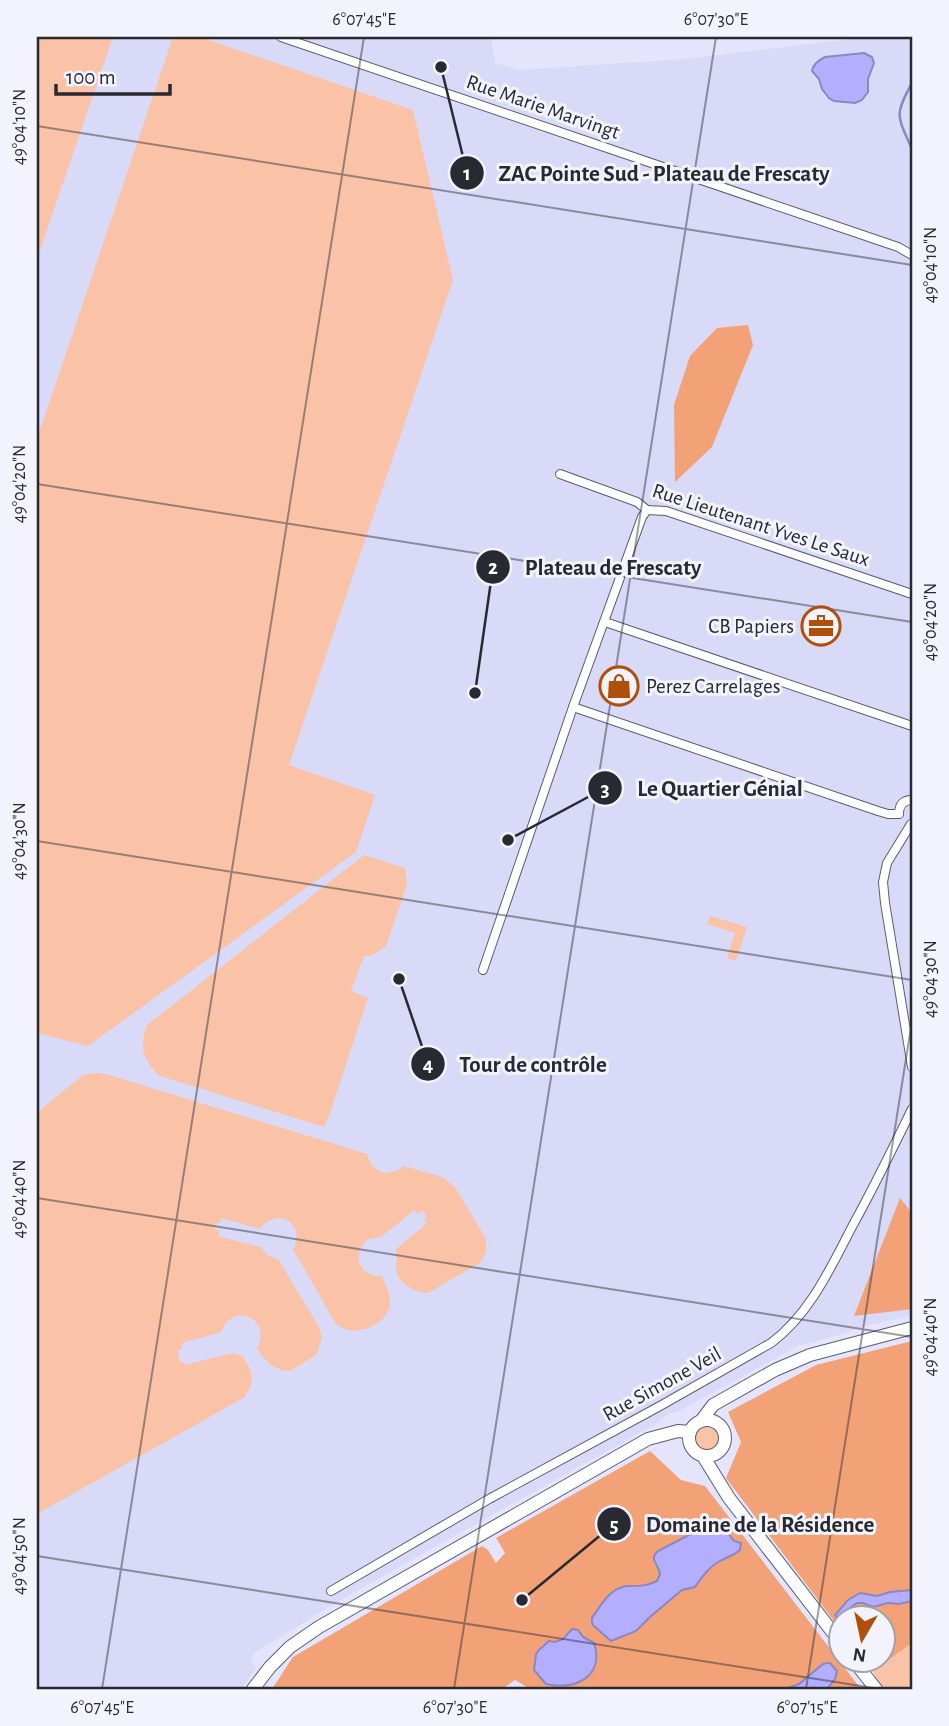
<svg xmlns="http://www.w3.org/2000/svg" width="949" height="1726" font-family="'Alegreya Sans',sans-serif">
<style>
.built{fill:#d9d9f8}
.green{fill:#fac3a8}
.forest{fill:#f3a278;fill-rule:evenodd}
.water{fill:#b3affe;stroke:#8a87c1;stroke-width:2}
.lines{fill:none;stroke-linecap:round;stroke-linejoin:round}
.stream{stroke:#8a87c1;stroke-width:2.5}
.street-casing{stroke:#5c5c6f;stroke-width:10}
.secondary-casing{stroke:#5c5c6f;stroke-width:14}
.street{stroke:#fff;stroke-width:8}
.secondary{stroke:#fff;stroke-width:12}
.ticks{fill:none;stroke:#292932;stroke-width:2;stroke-opacity:0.45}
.labels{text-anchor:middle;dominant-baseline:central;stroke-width:6;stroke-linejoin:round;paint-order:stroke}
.street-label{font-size:21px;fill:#292932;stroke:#f3f3fd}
.poi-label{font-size:21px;fill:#292932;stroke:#f3f3fd;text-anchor:end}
.leader{fill:none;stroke:#292932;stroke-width:2.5}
.callout-dot{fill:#292932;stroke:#f3f3fd;stroke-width:2.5}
.mark-label{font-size:21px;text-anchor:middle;font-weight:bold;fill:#fff}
.callout-label{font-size:23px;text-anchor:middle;font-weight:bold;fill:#292932;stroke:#f3f3fd;stroke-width:6;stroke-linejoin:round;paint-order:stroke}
.neatline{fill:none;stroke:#292932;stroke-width:2.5}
.ticks-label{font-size:18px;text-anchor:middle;fill:#292932}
</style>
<rect width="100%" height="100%" fill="#e4e4fc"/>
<!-- built -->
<polygon class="built" points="37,37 491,37 495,63 519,70 685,59 850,39 912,37 912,1315 865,1326 839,1335 798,1346 677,1412 670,1413 657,1423 349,1595 254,1653 251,1660 256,1667 241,1689 37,1689"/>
<!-- green -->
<g class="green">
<polygon points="37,37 113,37 37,259"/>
<polygon points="173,37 200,37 413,110 453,280 289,765 375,795 356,852 88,1046 37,1033 37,439"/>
<path d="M364,855l41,13 2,17 -21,61 -15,10h-7l-13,35 17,7 -40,121 -4,8 -164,-51c-18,-17 -20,-27 -14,-50z"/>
<polygon points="710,916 747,927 736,961 727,958 735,933 707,924"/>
<path d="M94,1073l12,1 261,80c6,20 21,24 37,12l38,11 13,10 31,52v13l-6,11 -52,30c-14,-1 -32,-10 -32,-27 0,-6 2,-10 0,-17l30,-25 1,-2 -3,-3 3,-3 -4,-5 -5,3 -3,-4 -34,27 -13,2 -8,9 -2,12 6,11 11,5h7c3,8 8,17 8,26 0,22 -34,36 -51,24 -7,-5 -11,-16 -15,-23 -10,-18 -20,-35 -31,-53 14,-26 -16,-45 -33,-21l-39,-11 -1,5h-4l-2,6 6,2 -2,5 42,11 9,9 9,3 41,68 3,10 -5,17 -26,17c-18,-1 -25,-9 -34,-23 16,-30 -25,-47 -36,-16l-39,11v6l-4,1 2,12h3l2,3 48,-12 9,3c11,16 14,23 3,41l-208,117v-398l2,-5 44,-36z"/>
<circle cx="706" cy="1438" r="13"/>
<polygon points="912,1643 912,1689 880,1689 873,1671"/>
</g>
<!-- forest -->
<g class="forest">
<polygon points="748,325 753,345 712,447 675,482 674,405 690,356 717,328"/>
<polygon points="900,1198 912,1213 912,1309 854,1316"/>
<polygon points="912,1341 912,1643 873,1671 864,1660 883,1660 883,1618 841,1618 840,1629 726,1478 741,1442 728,1412 816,1365"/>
<path d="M650,1451l31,29 24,6 156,203h-34l8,-10 -5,-16 -7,1 -24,20 -14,5h-255l-15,-9 -13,9h-230l21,-32 189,-111 6,4 8,13 9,-10 -9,-15zM705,1525l24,8 5,8 -11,18 -19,15 -6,10 -16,6 -32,27 -14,14 -25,10 -17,-15 33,-40h15l15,-5 3,-7 -7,-15 3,-6zM574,1629l4,1 5,7 11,6 -33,44 -12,-2 2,-44 4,1c9,-3 11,-9 19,-13z"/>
</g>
<!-- water -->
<g class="water">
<path d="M864,53l8,4 2,6 -6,16v13l-6,8 -7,3 -21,-2 -5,-3 -7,-9 -3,-10 -7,-8c1,-7 7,-11 13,-14z"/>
<path d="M710,1524c11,1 18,8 24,17l7,2 -1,7c-7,6 -13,7 -20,11 -11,6 -18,16 -25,26l-13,3 -32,27 -14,14 -25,10 -17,-15 -2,-3v-5c9,-13 19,-32 37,-32 11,0 18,0 28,-5l3,-7c-1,-10 -12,-14 -2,-23z"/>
<polygon points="912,1590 912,1601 899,1604 888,1603 873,1607 863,1603 857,1603 837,1618 835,1615 848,1600 860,1593 877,1596 890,1592"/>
<path d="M572,1629l6,1 5,7 11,6c11,34 -20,48 -48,41l-12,-14 2,-16 4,-5 9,-8 6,1 8,-3z"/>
<polygon points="827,1663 830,1663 837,1671 835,1679 827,1689 785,1689 799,1684 823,1664"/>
</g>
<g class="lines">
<!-- stream -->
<path class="stream" d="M912,83c-18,33 -15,32 0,66"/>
<!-- street casing -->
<g class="street-casing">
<g id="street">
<polyline points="281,37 898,247 912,255"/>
<polyline points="560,474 637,502 647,510 666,511 912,594"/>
<polyline points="605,622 912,726"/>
<polyline points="573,707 878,811 888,814 899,814"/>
<path d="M899,814c0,-9 4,-14 13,-14"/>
<polyline points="911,824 887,863 883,882 885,903 912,1067"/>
<polyline points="483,970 573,707 642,517 647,510"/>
<path d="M331,1591l158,-92 171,-93 111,-63c39,-29 60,-76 82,-118 21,-38 40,-77 59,-116"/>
</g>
</g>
<!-- secondary casing -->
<g class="secondary-casing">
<g id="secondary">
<circle cx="707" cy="1438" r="18"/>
<polyline points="701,1421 713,1405 775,1370 810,1355 912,1328"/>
<polyline points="703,1456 729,1498 841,1643"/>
<polyline points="853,1660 876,1689"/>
<polyline points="253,1689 270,1667 290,1647 319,1627 648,1439 678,1431 690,1432"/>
</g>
</g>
<!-- street -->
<use href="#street" class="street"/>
<!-- secondary -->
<use href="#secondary" class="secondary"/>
</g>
<!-- ticks -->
<path class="ticks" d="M37,126l875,139M37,484l875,138M37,841l875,139M37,1198l875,139M37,1556l843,133M102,1689l262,-1652M454,1689l262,-1652M806,1689l106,-668"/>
<!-- icons -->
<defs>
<g id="office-ring" transform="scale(2.0125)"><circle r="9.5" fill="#f3f3fd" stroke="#af4f09" stroke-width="1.5"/><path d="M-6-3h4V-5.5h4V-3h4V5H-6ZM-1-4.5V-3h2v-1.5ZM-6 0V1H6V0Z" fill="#af4f09"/></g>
<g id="shop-ring" transform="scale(2.0125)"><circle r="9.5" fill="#f3f3fd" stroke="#af4f09" stroke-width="1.5"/><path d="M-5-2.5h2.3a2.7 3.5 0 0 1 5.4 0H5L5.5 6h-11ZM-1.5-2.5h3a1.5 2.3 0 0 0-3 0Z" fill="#af4f09"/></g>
</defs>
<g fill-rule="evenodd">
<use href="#office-ring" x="821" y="626"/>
<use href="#shop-ring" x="619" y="686"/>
</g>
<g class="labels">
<!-- street labels -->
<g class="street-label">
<text transform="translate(543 107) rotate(19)">Rue Marie Marvingt</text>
<text transform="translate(761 525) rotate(18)">Rue Lieutenant Yves Le Saux</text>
<text transform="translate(662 1384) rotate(-29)">Rue Simone Veil</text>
</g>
<!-- poi labels -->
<g class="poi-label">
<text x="794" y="626">CB Papiers</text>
<text x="646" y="686" text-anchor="start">Perez Carrelages</text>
</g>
</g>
<!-- callouts -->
<path class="leader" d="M441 67L467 173M475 693L493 567M508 840L605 788M399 979L428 1064M522 1600L614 1524"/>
<g class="callout-dot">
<circle cx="441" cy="67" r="7"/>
<circle cx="475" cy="693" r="7"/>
<circle cx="508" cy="840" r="7"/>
<circle cx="399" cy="979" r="7"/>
<circle cx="522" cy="1600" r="7"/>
<circle cx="467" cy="173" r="18"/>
<circle cx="493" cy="567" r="18"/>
<circle cx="605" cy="788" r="18"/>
<circle cx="428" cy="1064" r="18"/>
<circle cx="614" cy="1524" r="18"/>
</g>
<g class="mark-label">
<text x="467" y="180">1</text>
<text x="493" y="574">2</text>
<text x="605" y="796">3</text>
<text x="428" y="1071">4</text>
<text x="614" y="1532">5</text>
</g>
<g class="callout-label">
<text x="664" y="181">ZAC Pointe Sud - Plateau de Frescaty</text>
<text x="613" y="575">Plateau de Frescaty</text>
<text x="720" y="796">Le Quartier Génial</text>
<text x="533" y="1072">Tour de contrôle</text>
<text x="760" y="1532">Domaine de la Résidence</text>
</g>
<!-- border -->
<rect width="949" height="1726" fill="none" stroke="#f3f3fd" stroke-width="77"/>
<!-- north arrow -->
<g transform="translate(862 1639) rotate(189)"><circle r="33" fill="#f3f3fd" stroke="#a2a2ac" stroke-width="2"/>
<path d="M0-5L12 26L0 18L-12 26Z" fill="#af4f09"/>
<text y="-10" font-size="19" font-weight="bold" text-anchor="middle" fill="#292932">N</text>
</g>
<!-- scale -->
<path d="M56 84v10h114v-10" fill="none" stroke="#292932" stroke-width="3.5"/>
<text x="66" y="84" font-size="21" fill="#292932" stroke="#f3f3fd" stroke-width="5" paint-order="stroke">100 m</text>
<rect x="38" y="38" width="873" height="1650" class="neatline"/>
<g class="ticks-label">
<text x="364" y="25">6°07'45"E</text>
<text x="716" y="25">6°07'30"E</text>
<text transform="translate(19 127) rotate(-90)" y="6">49°04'10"N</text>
<text transform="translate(930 265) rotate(-90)" y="6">49°04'10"N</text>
<text transform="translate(19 484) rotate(-90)" y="6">49°04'20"N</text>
<text transform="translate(930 622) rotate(-90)" y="6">49°04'20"N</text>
<text transform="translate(19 841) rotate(-90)" y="6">49°04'30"N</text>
<text transform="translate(930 979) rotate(-90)" y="6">49°04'30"N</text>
<text transform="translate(19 1199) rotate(-90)" y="6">49°04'40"N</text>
<text transform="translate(930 1337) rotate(-90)" y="6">49°04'40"N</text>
<text transform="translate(19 1556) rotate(-90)" y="6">49°04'50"N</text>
<text x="102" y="1713">6°07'45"E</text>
<text x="455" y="1713">6°07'30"E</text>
<text x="807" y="1713">6°07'15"E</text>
</g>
</svg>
